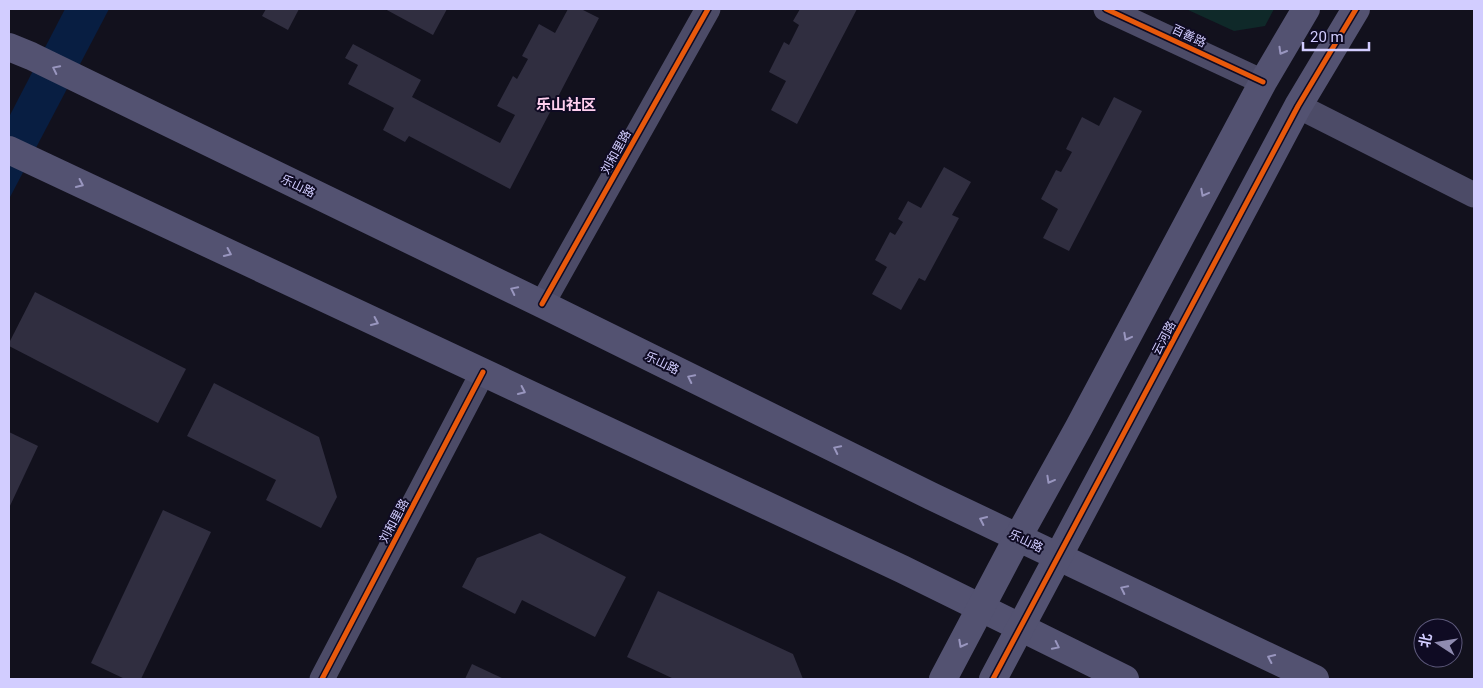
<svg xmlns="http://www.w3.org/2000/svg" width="1483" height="688" font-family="Roboto,'Noto Sans SC',sans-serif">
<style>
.green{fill:#0f2929}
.water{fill:#081e42}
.building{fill:#302e40}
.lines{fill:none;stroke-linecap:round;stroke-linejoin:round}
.street{stroke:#4c4b67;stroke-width:25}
.secondary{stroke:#535271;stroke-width:28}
.cycleway-casing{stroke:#0f0b23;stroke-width:8}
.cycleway{stroke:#e8590c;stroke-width:5}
.oneway{stroke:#9996bf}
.labels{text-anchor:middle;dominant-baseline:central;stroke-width:4;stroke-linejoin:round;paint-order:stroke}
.street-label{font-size:12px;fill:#d2cdff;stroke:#0f0b23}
.quarter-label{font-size:15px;font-weight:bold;fill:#ffcfee;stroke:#0f0b23}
</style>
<rect width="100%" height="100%" fill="#12111d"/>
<!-- green -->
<polygon class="green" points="1186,9 1274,9 1265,26 1234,31"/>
<!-- water -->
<polygon class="water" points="65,9 109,9 9,199 9,117"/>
<!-- building -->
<g class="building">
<polygon points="266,9 299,9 288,30 262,16"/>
<polygon points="385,9 447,9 433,35"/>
<polygon points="568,9 581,9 599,18 510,189 409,136 405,142 383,130 394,108 348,84 358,65 345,58 353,44 421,80 412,97 500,143 515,115 497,106 513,76 517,79 528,59 522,56 539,24 555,33"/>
<polygon points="800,9 857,9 797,124 771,110 786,81 769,72 784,42 789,45 799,25 793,21"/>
<polygon points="1114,97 1142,111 1069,251 1043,238 1058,209 1041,199 1056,170 1061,172 1072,152 1066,149 1082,117 1099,126"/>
<polygon points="944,167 971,182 952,215 959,218 925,281 919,278 901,310 872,294 887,267 875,260 890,232 895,235 903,222 898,219 908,201 921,208"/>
<polygon points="35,292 186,369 158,423 9,346 9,343"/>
<polygon points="214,383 319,437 337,497 321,528 266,500 276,480 187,436"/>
<polygon points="9,432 38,446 9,508"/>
<polygon points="163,510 211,532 141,679 125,679 91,663"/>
<polygon points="540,533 626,577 595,637 522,600 515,614 462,587 477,558"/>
<polygon points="658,591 793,654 803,679 674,679 627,657"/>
<polygon points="472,664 504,679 465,679"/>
</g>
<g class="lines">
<!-- street -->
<g class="street">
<polyline points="1106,9 1263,82"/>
<polyline points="1298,106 1474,195"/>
<polyline points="542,304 708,9"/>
<polyline points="322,679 483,372"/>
</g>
<!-- secondary -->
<g class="secondary">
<polyline points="9,47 31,56 542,304 931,496 1315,679"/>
<polyline points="9,150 902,569 1125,679"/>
<polyline points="943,679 1018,537 1079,427 1263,82 1306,9"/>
<polyline points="993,679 1298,106 1356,9"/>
</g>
<!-- cycleway casing -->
<g class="cycleway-casing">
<g id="cycleway">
<polyline points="1106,9 1263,82"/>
<polyline points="542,304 708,9"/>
<polyline points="322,679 483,372"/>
<polyline points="993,679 1298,106 1356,9"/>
</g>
</g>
<!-- cycleway -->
<use href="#cycleway" class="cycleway"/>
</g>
<!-- one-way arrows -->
<defs><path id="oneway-chevron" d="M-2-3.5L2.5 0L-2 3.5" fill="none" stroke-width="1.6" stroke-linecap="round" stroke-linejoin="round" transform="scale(1.25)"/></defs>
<g class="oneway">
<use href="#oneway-chevron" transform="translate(1282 51) rotate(120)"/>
<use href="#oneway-chevron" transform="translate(56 69) rotate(-154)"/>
<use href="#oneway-chevron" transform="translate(80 184) rotate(25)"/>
<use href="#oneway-chevron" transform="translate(1204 193) rotate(118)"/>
<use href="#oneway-chevron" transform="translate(228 253) rotate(25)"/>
<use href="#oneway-chevron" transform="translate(514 290) rotate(-154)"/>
<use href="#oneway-chevron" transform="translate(375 322) rotate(25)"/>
<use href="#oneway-chevron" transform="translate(1127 337) rotate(118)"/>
<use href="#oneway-chevron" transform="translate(691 378) rotate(-154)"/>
<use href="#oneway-chevron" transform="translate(522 391) rotate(25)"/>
<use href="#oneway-chevron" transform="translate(837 449) rotate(-154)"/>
<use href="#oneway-chevron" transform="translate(1050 480) rotate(119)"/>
<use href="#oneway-chevron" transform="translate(983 520) rotate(-155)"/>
<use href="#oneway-chevron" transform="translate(1124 589) rotate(-154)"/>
<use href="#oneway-chevron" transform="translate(962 644) rotate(118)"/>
<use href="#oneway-chevron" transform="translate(1056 646) rotate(26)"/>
<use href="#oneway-chevron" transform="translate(1271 658) rotate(-155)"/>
</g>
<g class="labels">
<!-- street labels -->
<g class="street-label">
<text transform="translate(1189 36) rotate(25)">百善路</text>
<text transform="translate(616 152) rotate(-61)">刘和里路</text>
<text transform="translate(298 186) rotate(26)">乐山路</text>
<text transform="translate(1164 338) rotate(-62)">云河路</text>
<text transform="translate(662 363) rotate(26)">乐山路</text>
<text transform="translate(394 521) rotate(-62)">刘和里路</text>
<text transform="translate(1026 541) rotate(26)">乐山路</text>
</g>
<!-- quarter labels -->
<g class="quarter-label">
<text x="566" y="105">乐山社区</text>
</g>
</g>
<!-- border -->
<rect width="1483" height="688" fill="none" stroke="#d2cdff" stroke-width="20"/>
<!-- north arrow -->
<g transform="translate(1438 643) rotate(282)"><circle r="24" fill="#0f0b23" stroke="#5d597b"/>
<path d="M0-4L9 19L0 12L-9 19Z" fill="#8f8bb0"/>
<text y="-8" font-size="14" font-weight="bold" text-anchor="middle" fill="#d2cdff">北</text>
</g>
<!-- scale -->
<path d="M1303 42v8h66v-8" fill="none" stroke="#d2cdff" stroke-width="2.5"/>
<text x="1310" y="42" font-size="15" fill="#d2cdff" stroke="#0f0b23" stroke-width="4" paint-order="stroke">20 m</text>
</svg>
